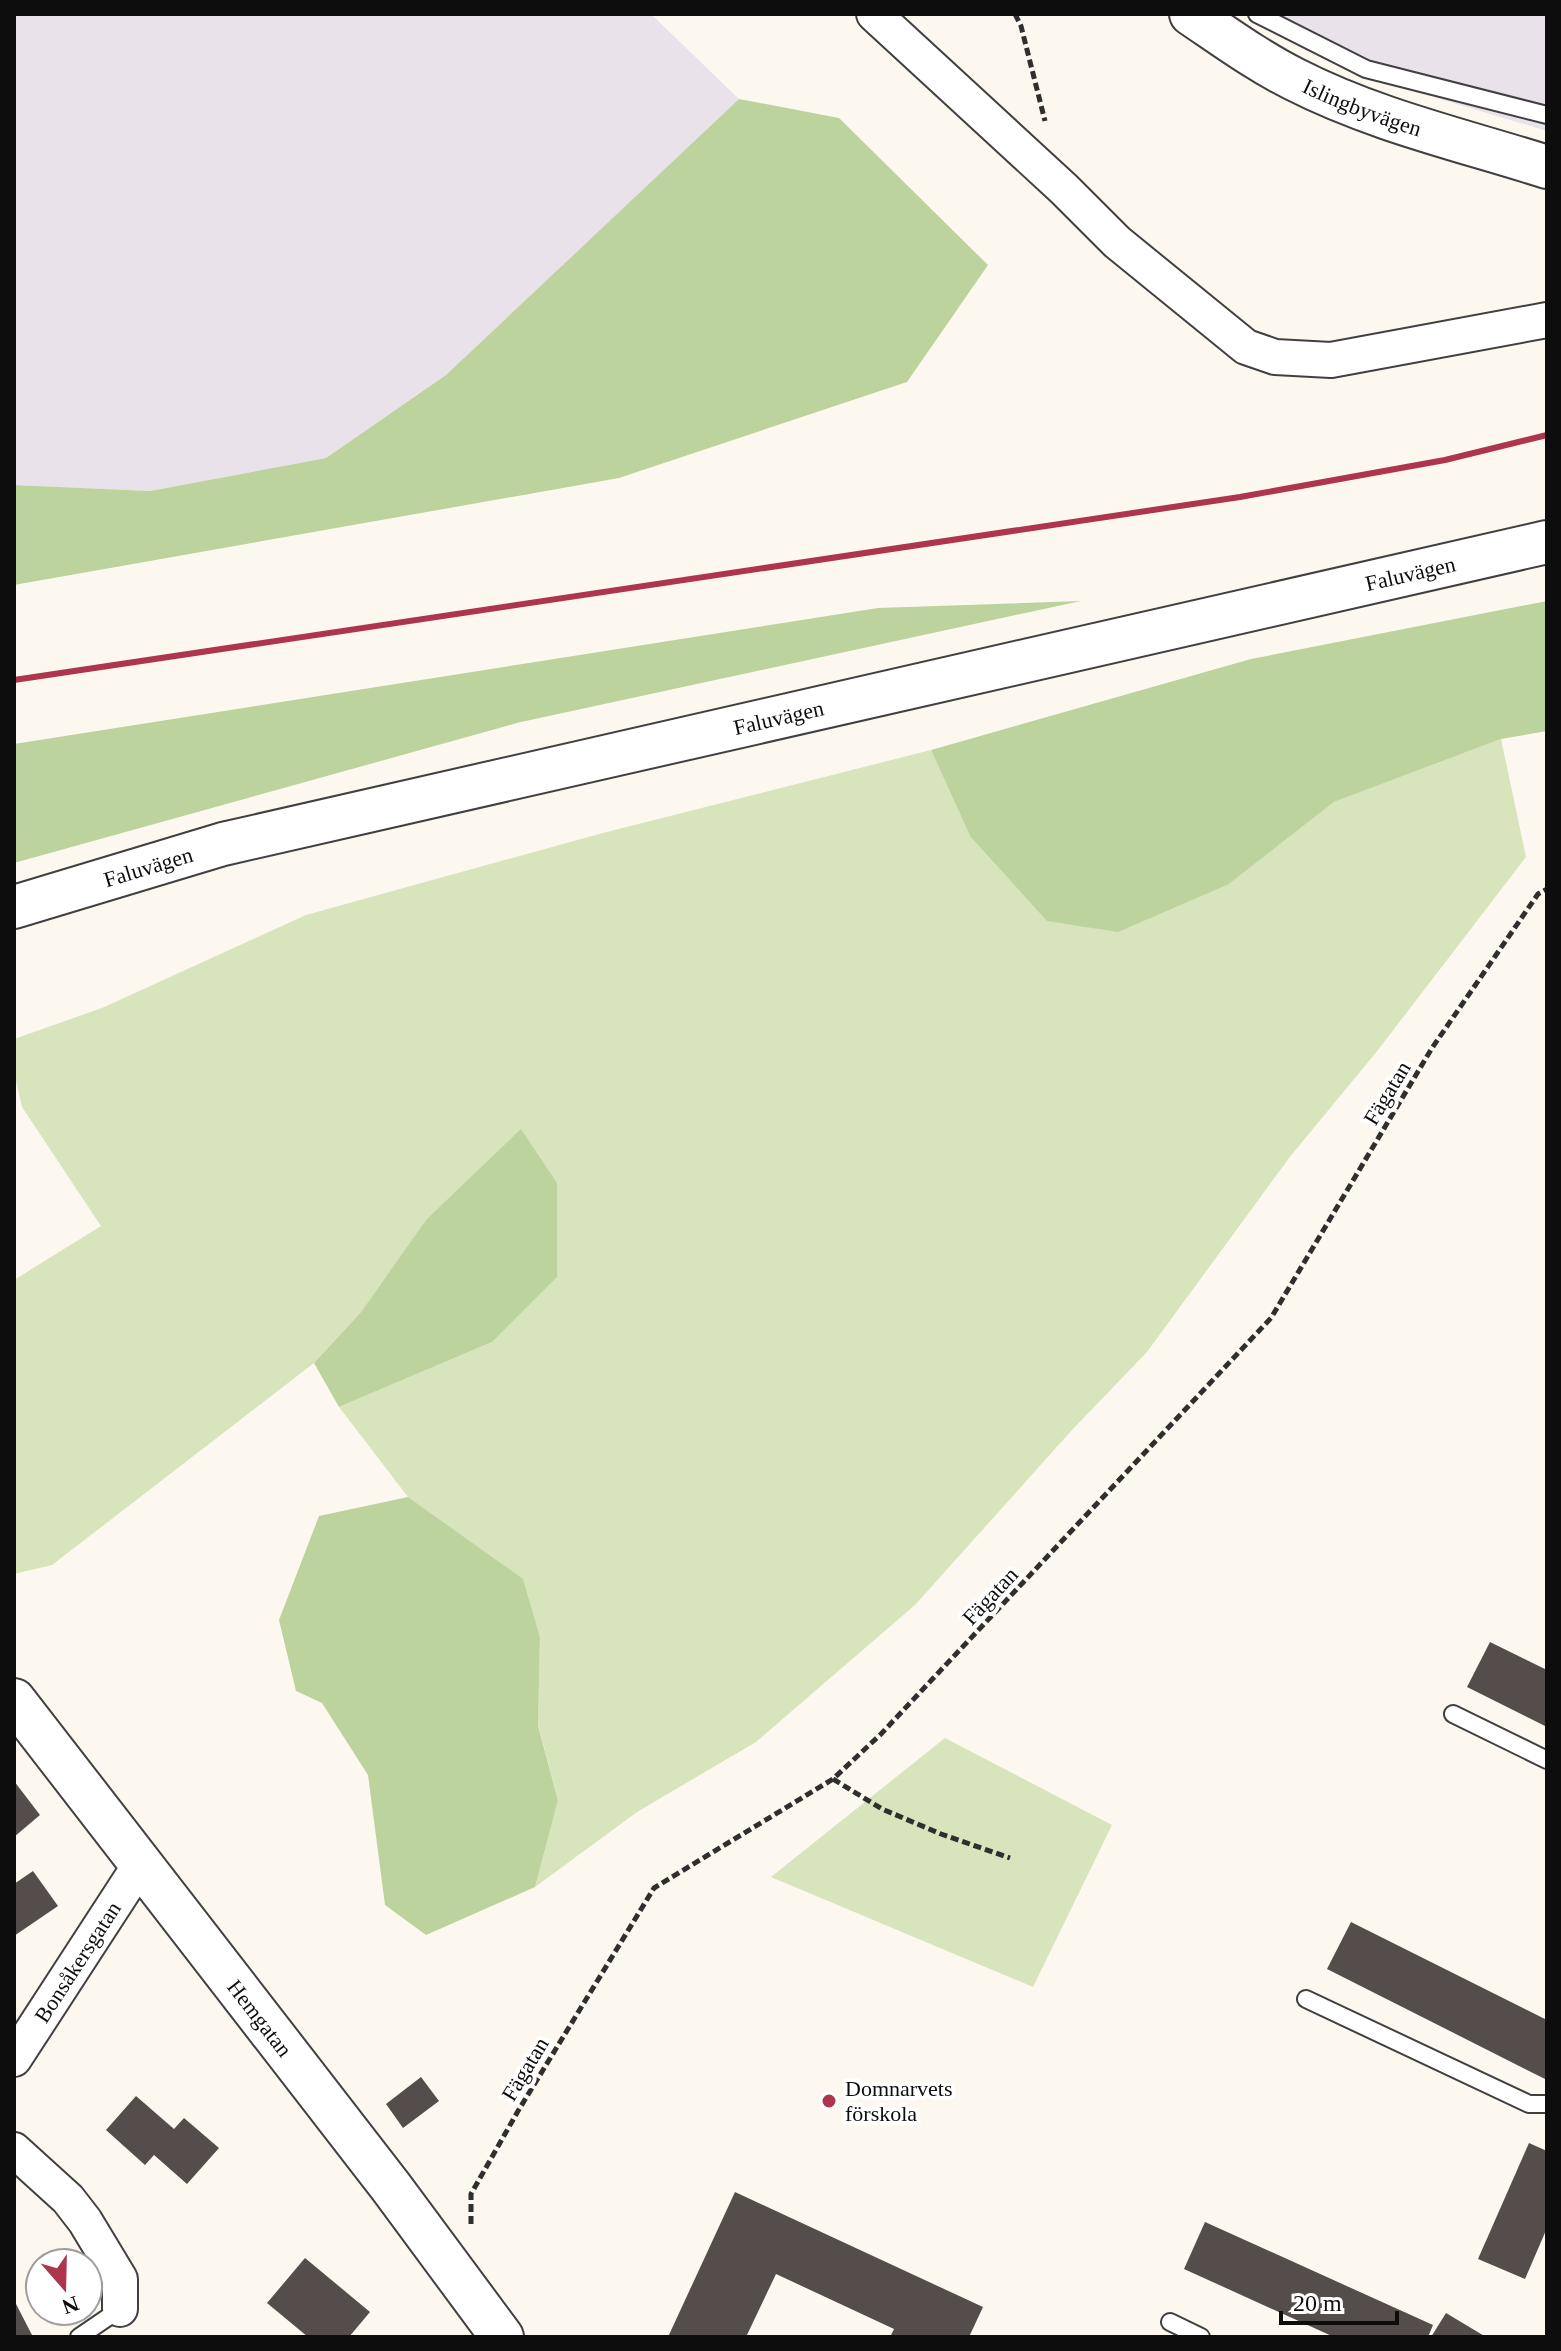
<svg xmlns="http://www.w3.org/2000/svg" width="1561" height="2351" font-family="Georgia,serif">
<style>
.industrial{fill:#e9e2eb}
.green{fill:#d7e4bc}
.forest{fill:#bdd39d}
.building{fill:#544d4b}
.lines{fill:none;stroke-linecap:round;stroke-linejoin:round}
.service-casing{stroke:#404040;stroke-width:20}
.minor-casing{stroke:#404040;stroke-width:38}
.tertiary-casing{stroke:#404040;stroke-width:46}
.path{stroke:#2f2f2f;stroke-width:5;stroke-dasharray:8 4;stroke-linecap:butt}
.service{stroke:#fff;stroke-width:16}
.minor{stroke:#fff;stroke-width:34}
.tertiary{stroke:#fff;stroke-width:42}
.rail{stroke:#ad354d;stroke-width:6}
.poi-dot{fill:#ad354d;stroke:#fff;stroke-width:3}
.labels{text-anchor:middle;dominant-baseline:central;stroke-width:8;stroke-linejoin:round;paint-order:stroke}
.street-label{font-size:22px;fill:#0d0d0d;stroke:#fff}
.poi-label{font-size:22px;fill:#0d0d0d;stroke:#fff;text-anchor:start}
</style>
<rect width="100%" height="100%" fill="#fdf8ef"/>
<!-- industrial -->
<g class="industrial">
<polygon points="14,14 651,14 739,99 446,375 326,458 150,491 14,485"/>
<polygon points="1252,14 1547,14 1547,131 1420,93 1356,69"/>
</g>
<!-- green -->
<g class="green">
<polygon points="1501,739 1526,857 1378,1050 1289,1158 1147,1352 1072,1430 915,1605 756,1742 637,1812 535,1887 558,1799 538,1725 540,1637 523,1580 408,1497 339,1407 492,1342 362,1311 314,1363 52,1565 14,1574 14,1280 101,1226 22,1107 14,1072 14,1039 102,1008 306,915 599,834 931,750 970,836 1229,884 1334,802"/>
<polygon points="945,1738 1112,1825 1033,1987 771,1877"/>
</g>
<!-- forest -->
<g class="forest">
<polygon points="739,99 839,118 988,265 907,382 619,478 14,585 14,485 150,491 326,458 446,375"/>
<polygon points="1081,601 521,722 14,863 14,744 878,608"/>
<polygon points="1547,601 1547,731 1501,739 1334,802 1229,884 1118,932 1047,921 970,836 931,750 1251,659"/>
<polygon points="521,1129 557,1183 557,1277 492,1342 339,1407 314,1363 362,1311 426,1220"/>
<polygon points="408,1497 523,1579 540,1637 538,1726 558,1800 535,1887 426,1935 385,1905 368,1775 322,1703 296,1691 279,1620 319,1516"/>
</g>
<!-- building -->
<g class="building">
<polygon points="1490,1642 1547,1670 1547,1727 1467,1687"/>
<polygon points="14,1781 40,1815 14,1837"/>
<polygon points="33,1871 58,1906 14,1936 14,1884"/>
<polygon points="1351,1922 1547,2020 1547,2080 1327,1969"/>
<polygon points="421,2077 439,2101 403,2128 386,2104"/>
<polygon points="136,2096 174,2129 184,2118 219,2148 187,2184 154,2155 145,2165 106,2130"/>
<polygon points="1529,2143 1547,2151 1547,2228 1525,2279 1478,2259"/>
<polygon points="735,2192 983,2307 969,2337 890,2337 894,2329 776,2274 746,2337 668,2337"/>
<polygon points="1205,2222 1433,2325 1428,2337 1334,2337 1184,2269"/>
<polygon points="305,2258 370,2312 349,2337 308,2337 267,2303"/>
<polygon points="14,2300 33,2337 14,2337"/>
<polygon points="1446,2313 1486,2337 1431,2337"/>
</g>
<g class="lines">
<!-- service casing -->
<g class="service-casing">
<g id="service">
<polyline points="1257,14 1366,69 1547,115"/>
<polyline points="1453,1714 1547,1760"/>
<polyline points="1306,1999 1529,2104 1547,2104"/>
<polyline points="1170,2322 1201,2337"/>
<polyline points="79,2337 120,2309"/>
</g>
</g>
<!-- minor casing -->
<g class="minor-casing">
<g id="minor">
<polyline points="874,14 1064,189 1117,242 1246,347 1275,357 1331,360 1547,320"/>
<path id="s1" d="M14,2059l126,-194"/>
<polyline points="14,2150 68,2199 85,2221 120,2279 120,2309"/>
</g>
</g>
<!-- tertiary casing -->
<g class="tertiary-casing">
<g id="tertiary">
<path id="s2" d="M1191,14c34,23 67,47 103,65 80,41 168,61 253,88"/>
<path id="s3" d="M14,907l209,-63 1324,-302"/>
<path id="s4" d="M14,1700l377,487 111,150"/>
</g>
</g>
<!-- path -->
<g class="path">
<polyline points="1015,14 1021,26 1045,121"/>
<polyline points="833,1779 882,1809 941,1834 1010,1858"/>
<polyline points="471,2224 471,2194 518,2111 654,1888 833,1779 881,1734 1271,1318 1432,1048 1538,894 1547,889"/>
</g>
<!-- service -->
<use href="#service" class="service"/>
<!-- minor -->
<use href="#minor" class="minor"/>
<!-- tertiary -->
<use href="#tertiary" class="tertiary"/>
<!-- rail -->
<polyline class="rail" points="14,680 1240,497 1445,460 1547,435"/>
</g>
<!-- markers -->
<circle class="poi-dot" cx="829" cy="2101" r="8"/>
<g class="labels">
<!-- street labels -->
<g class="street-label">
<text stroke="none"><textPath href="#s2" startOffset="196">Islingbyvägen</textPath></text>
<text stroke="none"><textPath href="#s3" startOffset="1436">Faluvägen</textPath></text>
<text stroke="none"><textPath href="#s3" startOffset="788">Faluvägen</textPath></text>
<text stroke="none"><textPath href="#s3" startOffset="140">Faluvägen</textPath></text>
<text transform="translate(1387 1093) rotate(-59)">Fägatan</text>
<text transform="translate(990 1596) rotate(-47)">Fägatan</text>
<text stroke="none"><textPath href="#s1" startOffset="116">Bonsåkersgatan</textPath></text>
<text stroke="none"><textPath href="#s4" startOffset="402">Hemgatan</textPath></text>
<text transform="translate(525 2069) rotate(-59)">Fägatan</text>
</g>
<!-- poi labels -->
<g class="poi-label">
<text x="845" y="2088">Domnarvets<tspan x="845" dy="25">förskola</tspan></text>
</g>
</g>
<!-- border -->
<rect width="1561" height="2351" fill="none" stroke="#0d0d0d" stroke-width="32"/>
<!-- north arrow -->
<g transform="translate(64 2287) rotate(160)"><circle r="38" fill="#ffffff" stroke="#9e9e9e" stroke-width="2"/>
<path d="M0-6L14 30L0 20L-14 30Z" fill="#ad354d"/>
<text y="-12" font-size="22" font-weight="bold" text-anchor="middle" fill="#0d0d0d">N</text>
</g>
<!-- scale -->
<path d="M1281 2311v12h116v-12" fill="none" stroke="#0d0d0d" stroke-width="4"/>
<text x="1293" y="2311" font-size="24" fill="#0d0d0d" stroke="#ffffff" stroke-width="6" paint-order="stroke">20 m</text>
</svg>
